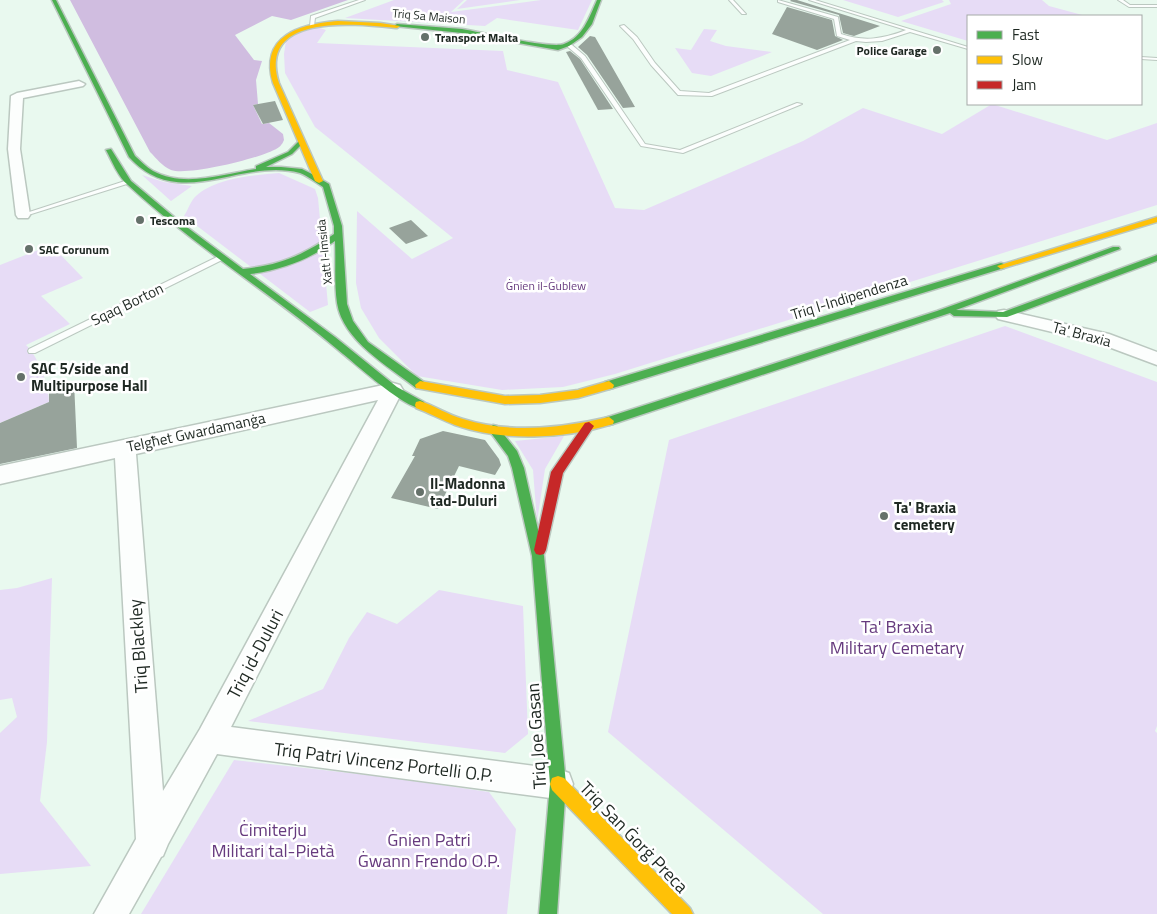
<svg xmlns="http://www.w3.org/2000/svg" width="1157" height="914" font-family="'Titillium Web',sans-serif">
<style>
.green{fill:#e7dcf6}
.water{fill:#d0bde0}
.building{fill:#97a39b}
.lines{fill:none;stroke-linecap:round;stroke-linejoin:round}
.lane-casing{stroke:#bbc8c0;stroke-width:2}
.street-casing{stroke:#bbc8c0;stroke-width:3}
.fast-casing{stroke:#bbc8c0;stroke-width:3}
.slow-casing{stroke:#bbc8c0;stroke-width:3}
.jam-casing{stroke:#bbc8c0;stroke-width:3}
.lane{fill:#fcfefd;fill-rule:evenodd}
.street{fill:#fcfefd;fill-rule:evenodd}
.fast{fill:#4caf50;fill-rule:evenodd}
.slow{fill:#ffc107;fill-rule:evenodd}
.jam{fill:#c62828;fill-rule:evenodd}
.poi-dot{fill:#65716a;stroke:#fff;stroke-width:2}
.labels{text-anchor:middle;dominant-baseline:central;stroke-width:5;stroke-linejoin:round;paint-order:stroke}
.far-street-label{font-size:12px;fill:#1e2822;stroke:#fff}
.far-poi-label{font-size:12px;font-weight:bold;fill:#1e2822;stroke:#fff;text-anchor:start}
.far-park-label{font-size:12px;fill:#663a7e;stroke:#fff}
.street-label{font-size:15px;fill:#1e2822;stroke:#fff}
.poi-label{font-size:15px;font-weight:bold;fill:#1e2822;stroke:#fff;text-anchor:start}
.near-park-label{font-size:18px;fill:#663a7e;stroke:#fff}
.near-street-label{font-size:18px;fill:#1e2822;stroke:#fff}
</style>
<rect width="100%" height="100%" fill="#e9f9ef"/>
<!-- green -->
<g class="green">
<polygon points="394,0 464,0 451,12 541,0 592,0 578,30 497,18 485,26 345,18"/>
<polygon points="467,0 520,0 457,9"/>
<polygon points="843,0 942,0 944,2 898,17"/>
<polygon points="949,0 1042,0 1049,6 1086,16 968,16 968,41 901,21 951,4"/>
<polygon points="317,27 326,30 317,43 503,51 507,70 558,82 615,208 644,210 803,141 863,108 942,134 992,104 1107,140 1157,123 1157,205 615,374 563,387 502,390 417,376 379,338 361,308 356,283 357,211 412,259 453,238 315,127 285,73 284,54 286,40 296,34"/>
<polygon points="704,29 717,30 710,41 726,46 772,52 711,76 692,73 675,48 691,50"/>
<path d="M279,173l36,16 3,9 10,107 -18,7 -126,-96c4,-6 7,-16 12,-20 19,-18 59,-21 83,-23z"/>
<polygon points="142,175 164,182 192,186 171,201"/>
<path d="M51,245l32,33 -42,18 29,28 -44,21c12,11 23,41 23,57l-49,21v-158z"/>
<polygon points="1005,326 1157,382 1157,726 1155,731 1157,733 1157,914 823,914 608,732 669,440"/>
<polygon points="564,436 545,469 537,522 533,470 515,441"/>
<polygon points="52,578 47,742 40,801 91,866 0,874 0,733 17,717 12,698 0,700 0,590 17,588"/>
<polygon points="439,590 523,606 528,734 505,753 248,721 323,689 349,638 367,612 397,624"/>
<polygon points="234,760 385,777 489,792 516,829 507,914 141,914"/>
</g>
<!-- water -->
<path class="water" d="M70,0h278l-57,20 -19,-4 -37,19 19,25 8,1 -6,19 2,24 -5,1 9,19 7,-1 14,11 1,6c-2,5 -5,8 -10,10 -17,9 -87,26 -103,20 -8,-3 -15,-12 -21,-18z"/>
<!-- building -->
<g class="building">
<polygon points="791,0 797,0 880,26 854,36 850,35 843,33 839,15 790,1"/>
<polygon points="787,7 832,20 835,36 843,40 817,50 772,34"/>
<polygon points="590,36 595,37 635,107 623,108 587,55 578,47"/>
<polygon points="570,51 580,59 613,109 598,110 566,52"/>
<polygon points="275,101 283,120 263,124 253,105"/>
<polygon points="411,220 428,236 406,244 389,228"/>
<polygon points="74,382 77,448 0,464 0,423 49,402 49,391"/>
<polygon points="443,431 485,440 499,459 501,465 495,475 459,466 438,509 391,498 415,456 412,456 420,439"/>
</g>
<g class="lines">
<!-- lane casing -->
<g class="lane-casing">
<g id="lane">
<polygon points="359,0 365,0 315,18 314,26 312,27 310,26 311,16"/>
<polygon points="729,0 733,0 746,14 742,14"/>
<path d="M778,0l60,17 3,17c23,8 42,5 65,-4l-97,-30h6l153,47v2l-58,-17 -28,9 -16,1 -10,-1 -144,55 -34,-1 -27,-30 -18,-26 -13,-13 4,-1 13,12 18,26 25,28 29,2 141,-53 -13,-4 -3,-17 -56,-17z"/>
<polygon points="1118,0 1123,0 1130,5 1157,5 1157,7 1129,7"/>
<polygon points="568,45 572,45 585,56 645,144 680,150 797,103 802,104 683,153 641,146 581,58 568,47"/>
<polygon points="1141,57 1157,58 1157,60 1141,59"/>
<polygon points="128,180 131,182 130,183 25,216 20,215"/>
<polygon points="219,256 225,256 226,258 35,353 29,353 28,351 29,349"/>
</g>
</g>
<!-- street casing -->
<g class="street-casing">
<g id="street">
<polygon points="79,81 85,84 83,86 23,98 20,149 30,215 28,218 18,218 16,215 8,149 11,96 17,93"/>
<polygon points="1004,310 1109,334 1157,352 1157,365 1098,343 998,319 995,315 998,311"/>
<path d="M393,383l7,2 3,5 -172,337 327,42 11,4 4,11 -4,11 -11,4 -341,-45 -49,90 -5,12 -2,1 -32,57h-35l42,-75 -21,-381 -115,26v-18zM378,400l-178,329 -37,62 -27,-337z"/>
</g>
</g>
<!-- fast casing -->
<g class="fast-casing">
<g id="fast">
<path d="M52,0h4l79,156c6,5 11,11 18,15 31,17 70,3 103,-2v-3l32,-14 11,-11h4v2l-11,11 -26,13h15l21,2 10,5 17,10 13,42 5,78 6,17 15,21 56,40 1,3 -1,3h-8c-28,-22 -73,-47 -79,-85 -3,-20 -1,-42 -2,-62 -27,19 -53,29 -85,33l85,63 62,50 27,15 1,3 -1,3c-16,4 -67,-43 -81,-54 -69,-59 -148,-107 -215,-169 -10,-8 -16,-24 -22,-35l5,-1 20,32 49,41 63,47c38,-4 60,-14 91,-35v-8l-11,-39c-8,-5 -15,-11 -23,-14 -60,-16 -120,40 -171,-16z"/>
<path d="M597,0h4l-9,24 -10,13 -13,9 -11,4 -96,-17 -68,-7 3,-2c22,2 43,3 65,5 19,3 88,20 102,15 19,-7 25,-26 33,-44z"/>
<polygon points="1113,247 1119,247 1120,249 956,310 1003,312 1157,255 1157,261 1007,317 954,316 950,313 613,424 609,425 604,421 605,418 937,311"/>
<polygon points="1001,263 1004,264 1004,268 613,388 609,389 604,385 605,382"/>
<polygon points="493,425 497,426 517,451 524,468 544,556 566,784 557,914 539,914 550,784 532,556 512,468 508,456 488,429"/>
</g>
</g>
<!-- slow casing -->
<g class="slow-casing">
<g id="slow">
<path d="M338,21l42,2 20,3 -3,2c-40,-4 -140,-16 -118,55l44,98 -4,2 -4,-2 -42,-98c-14,-48 28,-59 65,-62z"/>
<polygon points="1157,217 1157,222 1004,268 1001,269 997,266"/>
<polygon points="420,381 505,396 540,395 578,390 609,381 614,385 613,388 578,398 540,403 505,404 416,388 415,385"/>
<path d="M420,401c15,5 28,14 43,18 47,15 99,9 146,-2l5,4 -1,3c-49,15 -109,18 -158,1 -13,-5 -26,-12 -39,-17l-1,-3 1,-3z"/>
<polygon points="558,776 564,778 690,908 693,914 672,914 552,790 550,784 552,778"/>
</g>
</g>
<!-- jam casing -->
<g class="jam-casing">
<polygon id="jam" points="589,422 594,426 563,473 546,550 544,554 540,555 536,554 534,550 551,472 585,423"/>
</g>
<!-- lane -->
<use href="#lane" class="lane"/>
<!-- street -->
<use href="#street" class="street"/>
<!-- fast -->
<use href="#fast" class="fast"/>
<!-- slow -->
<use href="#slow" class="slow"/>
<!-- jam -->
<use href="#jam" class="jam"/>
</g>
<!-- markers -->
<g class="poi-dot">
<circle cx="425" cy="37" r="5"/>
<circle cx="937" cy="50" r="5"/>
<circle cx="140" cy="220" r="5"/>
<circle cx="29" cy="249" r="5"/>
<circle cx="21" cy="377" r="5"/>
<circle cx="420" cy="492" r="5"/>
<circle cx="884" cy="516" r="5"/>
</g>
<g class="labels">
<!-- far-street labels -->
<g class="far-street-label">
<text transform="translate(429 16) rotate(5)">Triq Sa Maison</text>
<text transform="translate(324 252) rotate(-96)">Xatt l-Imsida</text>
</g>
<!-- far-poi labels -->
<g class="far-poi-label">
<text x="435" y="37">Transport Malta</text>
<text x="927" y="50" text-anchor="end">Police Garage</text>
<text x="150" y="220">Tescoma</text>
<text x="39" y="249">SAC Corunum</text>
</g>
<!-- far-park labels -->
<g class="far-park-label">
<text x="546" y="285">Ġnien il-Ġublew</text>
</g>
<!-- street labels -->
<g class="street-label">
<text transform="translate(849 297) rotate(-17)">Triq l-Indipendenza</text>
<text transform="translate(127 304) rotate(-26)">Sqaq Borton</text>
<text transform="translate(1082 334) rotate(15)">Ta' Braxia</text>
<text transform="translate(196 432) rotate(-12)">Telgħet Gwardamanġa</text>
</g>
<!-- poi labels -->
<g class="poi-label">
<text x="31" y="368">SAC 5/side and<tspan x="31" dy="17">Multipurpose Hall</tspan></text>
<text x="430" y="483">Il-Madonna<tspan x="430" dy="17">tad-Duluri</tspan></text>
<text x="894" y="507">Ta' Braxia<tspan x="894" dy="17">cemetery</tspan></text>
</g>
<!-- near-park labels -->
<g class="near-park-label">
<text x="897" y="626">Ta' Braxia<tspan x="897" dy="21">Military Cemetary</tspan></text>
<text x="273" y="829">Ċimiterju<tspan x="273" dy="21">Militari tal-Pietà</tspan></text>
<text x="429" y="839">Ġnien Patri<tspan x="429" dy="21">Ġwann Frendo O.P.</tspan></text>
</g>
<!-- near-street labels -->
<g class="near-street-label">
<text transform="translate(138 646) rotate(-94)">Triq Blackley</text>
<text transform="translate(255 654) rotate(-62)">Triq id-Duluri</text>
<text transform="translate(536 736) rotate(-94)">Triq Joe Gasan</text>
<text transform="translate(384 762) rotate(7)">Triq Patri Vincenz Portelli O.P.</text>
<text transform="translate(634 837) rotate(46)">Triq San Ġorġ Preca</text>
</g>
</g>
<!-- legend -->
<rect x="967" y="15" width="175" height="90" fill="#ffffff" stroke="#a5a9a7"/>
<rect x="977" y="31" width="25" height="8" fill="#4caf50" stroke="#a5a9a7"/>
<text x="1012" y="40" font-size="15" fill="#1e2822">Fast</text>
<rect x="977" y="56" width="25" height="8" fill="#ffc107" stroke="#a5a9a7"/>
<text x="1012" y="65" font-size="15" fill="#1e2822">Slow</text>
<rect x="977" y="81" width="25" height="8" fill="#c62828" stroke="#a5a9a7"/>
<text x="1012" y="90" font-size="15" fill="#1e2822">Jam</text>
</svg>
